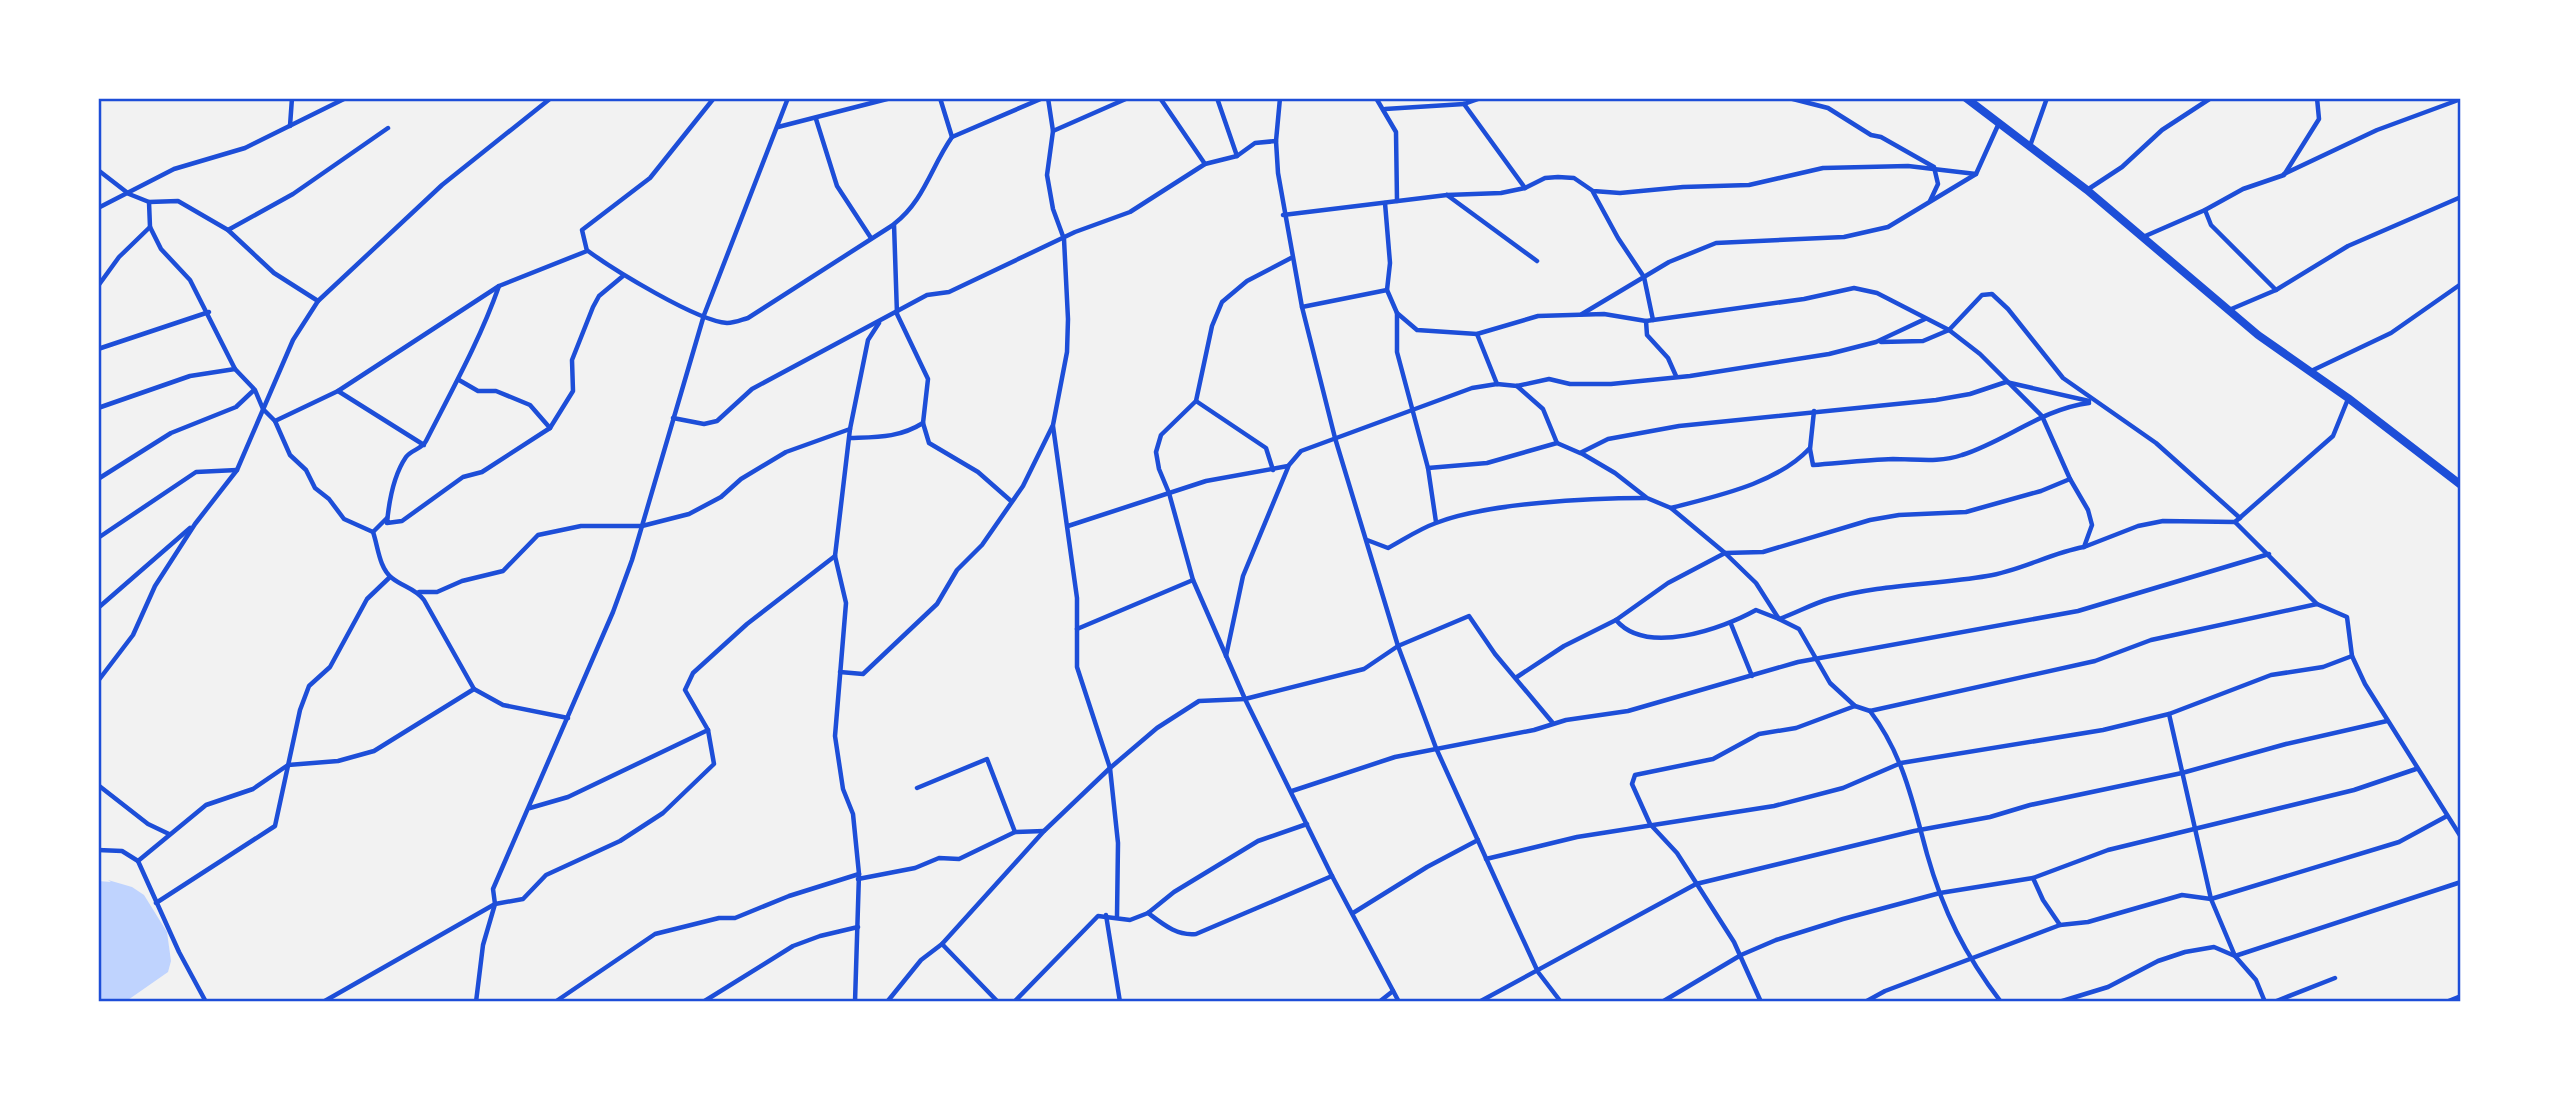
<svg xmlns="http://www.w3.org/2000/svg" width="2559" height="1100" font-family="'Work Sans',sans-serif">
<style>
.water{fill:#bfd3fe}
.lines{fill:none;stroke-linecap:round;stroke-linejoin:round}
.minor{stroke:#1d4ed8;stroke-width:4.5}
.trunk{stroke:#1d4ed8;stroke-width:8}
.neatline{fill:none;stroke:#1d4ed8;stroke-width:2.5}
</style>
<rect width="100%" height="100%" fill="#f2f2f2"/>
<!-- water -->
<polygon class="water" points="108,880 132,887 144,895 167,932 171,961 168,972 125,1002 98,1002 98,881 111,882"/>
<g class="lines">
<!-- minor -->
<g class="minor">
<polyline points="1160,98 1205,164"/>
<polyline points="1217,98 1237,156"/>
<polyline points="1280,98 1276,141 1278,173 1302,307 1335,438 1398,646 1436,748 1514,920 1538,972 1561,1002"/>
<polyline points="1376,98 1396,132 1397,201"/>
<polyline points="1789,98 1828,108 1871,135 1881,137 1934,167 1938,184 1930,201"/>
<polyline points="1464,104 1525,188"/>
<polyline points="1385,109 1464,104 1481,98"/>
<polyline points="816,119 837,186 871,238"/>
<polyline points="290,126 292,98"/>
<polyline points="778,127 891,98"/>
<polyline points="1053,131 1128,98"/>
<polyline points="952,137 1043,98"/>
<polyline points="2030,146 2047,98"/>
<path d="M98,170l31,24 20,8 1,25 11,22 29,31 45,89 20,21 8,19 12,12 15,34 16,15 9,18 14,11 15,20 29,13c5,14 6,36 19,46 11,9 23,10 32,22l50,89 29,16 65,13"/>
<polyline points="2284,174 2377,130 2461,99"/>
<polyline points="2087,190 2122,167 2162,130 2211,98"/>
<polyline points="1593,192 1618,238 1644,277 1653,320"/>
<polyline points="1447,195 1537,261"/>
<polyline points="149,202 178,201 228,230 274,273 318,301"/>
<polyline points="1385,203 1390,263 1387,290 1397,313 1397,352 1428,468 1436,522"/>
<polyline points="98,208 174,169 245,148 346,98"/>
<polyline points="2205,210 2211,225 2276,290"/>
<polyline points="1283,215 1447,195 1501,193 1525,188 1545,178 1558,177 1574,178 1593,191 1620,193 1683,187 1749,185 1823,168 1908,166 1976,174"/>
<polyline points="228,230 293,194 388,128"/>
<polyline points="2143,237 2205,210 2243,189 2284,175 2319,119 2317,98"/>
<path d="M588,251c26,19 109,70 139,72 8,0 14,-3 21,-5l145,-93"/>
<polyline points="98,286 119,257 150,227"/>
<path d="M499,286c-19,54 -47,104 -73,155 -4,8 -15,9 -20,16 -13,19 -17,44 -19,66l15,-2 61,-44 19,-5 68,-44 23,-37 -1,-31 21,-53 6,-11 24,-20"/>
<polyline points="1302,307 1387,290"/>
<polyline points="2229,310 2276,290 2348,246 2461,197"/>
<polyline points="1397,313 1417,330 1477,334 1538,316 1604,314 1646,321 1804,299 1854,288 1877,293 1949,330 1982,295 1992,294 2008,309 2063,378 2156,443 2240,518"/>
<polyline points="1582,314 1669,262 1716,243 1844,237 1888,227 1976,174 1999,123"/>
<polyline points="1646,321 1647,335 1668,358 1676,376"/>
<polyline points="1477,334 1497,384"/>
<polyline points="98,349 209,312"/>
<polyline points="2309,372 2391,333 2461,284"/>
<polyline points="459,380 478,391 496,391 530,405 550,428"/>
<polyline points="1517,386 1543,409 1557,443"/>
<polyline points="338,391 424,445"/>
<polyline points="1196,401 1266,448 1273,470"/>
<polyline points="98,408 190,376 235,369"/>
<path d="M1814,411l-4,38 3,16c27,-2 53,-5 80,-6 23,0 47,4 69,-4 44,-14 80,-46 127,-52"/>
<polyline points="673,418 704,424 717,421 752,389 927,295 949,292 1075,232 1130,212 1205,164 1237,156 1255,143 1276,141"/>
<polyline points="275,421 338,391 499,286 587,251 582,230 650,178 714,98"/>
<path d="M923,423l5,-44 -31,-65 -3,-90c30,-23 37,-57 58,-87l-12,-39"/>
<polyline points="1053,426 1077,598 1077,667 1110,768 1118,843 1117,916"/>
<path d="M850,438c27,-1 49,0 73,-15l6,20 49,29 33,29"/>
<polyline points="1581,453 1615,473 1647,498 1671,508 1725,553 1756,583 1779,619 1799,629 1830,683 1855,706"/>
<polyline points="1428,468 1487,463 1557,443 1580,453 1608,439 1679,426 1936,400 1970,394 2006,382 2089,401"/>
<polyline points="98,479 171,433 236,407 254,390"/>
<path d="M1671,508c45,-12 105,-24 138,-59"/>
<polyline points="2235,522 2317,604"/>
<polyline points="1068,526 1206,481 1288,466"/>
<polyline points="373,532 387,518"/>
<polyline points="98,538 196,472 237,470"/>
<path d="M1367,540l21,8c15,-8 31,-19 48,-25 51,-20 154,-25 210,-25"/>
<polyline points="2084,547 2138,526 2163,521 2235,522 2333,436 2348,399"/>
<polyline points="1193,580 1169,493 1159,469 1156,452 1161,435 1196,401 1212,326 1222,302 1247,281 1291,258"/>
<polyline points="419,592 437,592 462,581 503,571 538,535 581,526 642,526 689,514 721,497 741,479 786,452 850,429"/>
<polyline points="98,608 190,528"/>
<path d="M1616,620c30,36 106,9 140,-10l23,9c17,-6 33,-15 50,-20 51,-15 106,-14 158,-23 34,-5 63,-23 97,-29l8,-22 -4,-15 -18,-31 -28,-63 -62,-62 -31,-24 -26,11 -42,1"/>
<polyline points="1731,624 1752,676"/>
<polyline points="1077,629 1193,580 1245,699 1332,876 1399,1002"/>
<polyline points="1226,656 1243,576 1289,465 1301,451 1472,388 1497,384 1517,386 1549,379 1570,384 1611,384 1690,376 1829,354 1876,342 1925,319"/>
<polyline points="840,672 863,674 937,604 957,570 982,545 1023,486 1053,425 1067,352 1068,319 1064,239 1053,209 1047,175 1053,131 1048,98"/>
<polyline points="1517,677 1564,646 1616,620 1668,583 1725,553 1763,552 1870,520 1899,515 1966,512 2041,491 2070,479"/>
<polyline points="98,681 133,635 155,586 195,524 237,470 293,340 318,301 442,185 551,98"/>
<path d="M1870,711c33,43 43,92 57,143 16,57 38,101 74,148"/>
<polyline points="2169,714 2211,899 2235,956 2256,980 2265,1002"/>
<polyline points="98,785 148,824 169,834"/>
<polyline points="917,788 987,759 1015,832"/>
<polyline points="1292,791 1395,757 1534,730 1566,720 1628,711 1798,662 2078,611 2269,554"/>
<polyline points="530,808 568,797 708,730"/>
<polyline points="98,850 122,851 138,861 206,805 253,789 288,765 338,761 374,751 474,689"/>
<polyline points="1486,859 1577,837 1774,806 1843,788 1901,763 2103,730 2169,714 2271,675 2323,667 2352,656"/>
<polyline points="138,861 179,952 206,1002"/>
<polyline points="2033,878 2043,900 2060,925 2088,922 2182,895 2211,899 2399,842 2447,816"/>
<polyline points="858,879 915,868 939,858 959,859 1015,832 1044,831"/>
<polyline points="156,903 275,826 300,710 309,686 330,667 367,599 390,577"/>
<path d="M1148,913c16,12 29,23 48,21l136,-58"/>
<polyline points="1353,913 1427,867 1478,840"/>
<polyline points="1106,915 1120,1002"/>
<polyline points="942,944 998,1002"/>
<polyline points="323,1002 495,904 523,899 546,875 620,841 663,813 714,764 708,730 685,690 693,673 747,624 835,556"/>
<polyline points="476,1002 483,945 495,904 493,889 613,612 632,560 704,315 788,98"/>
<polyline points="555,1002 655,934 719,918 735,918 789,896 859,874"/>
<polyline points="703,1002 793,946 820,936 858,927"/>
<polyline points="855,1002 859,874 853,814 843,789 835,736 846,603 835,556 850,429 868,340 879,323"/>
<polyline points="887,1002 921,960 942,944 1044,831 1110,768 1157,728 1199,701 1245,699 1364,669 1398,646 1469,616 1495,654 1552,722"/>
<polyline points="1014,1002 1098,916 1130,920 1148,913 1174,892 1258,841 1307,824"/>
<polyline points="1379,1002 1393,991"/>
<polyline points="1479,1002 1696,884 1914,831 1990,817 2030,805 2182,773 2286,744 2387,721"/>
<polyline points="1662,1002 1741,955 1776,940 1843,919 1940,893 2033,878 2108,850 2354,790 2416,769"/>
<polyline points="1761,1002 1734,942 1677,853 1650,824 1632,784 1635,775 1713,759 1759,734 1796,728 1855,706 1870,711 2095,661 2151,640 2317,604 2347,617 2352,656 2365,684 2461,837"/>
<polyline points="1865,1002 1885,991 2060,925"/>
<polyline points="2059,1002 2108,987 2158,961 2185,952 2214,947 2235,956 2461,882"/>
<polyline points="2274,1002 2335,978"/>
<polyline points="2446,1002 2461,996"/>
</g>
<!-- trunk -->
<polyline class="trunk" points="1966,98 2087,190 2258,335 2348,398 2461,485"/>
</g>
<!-- border -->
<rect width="2559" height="1100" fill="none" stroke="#ffffff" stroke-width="200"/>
<rect x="100" y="100" width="2359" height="900" class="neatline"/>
</svg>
